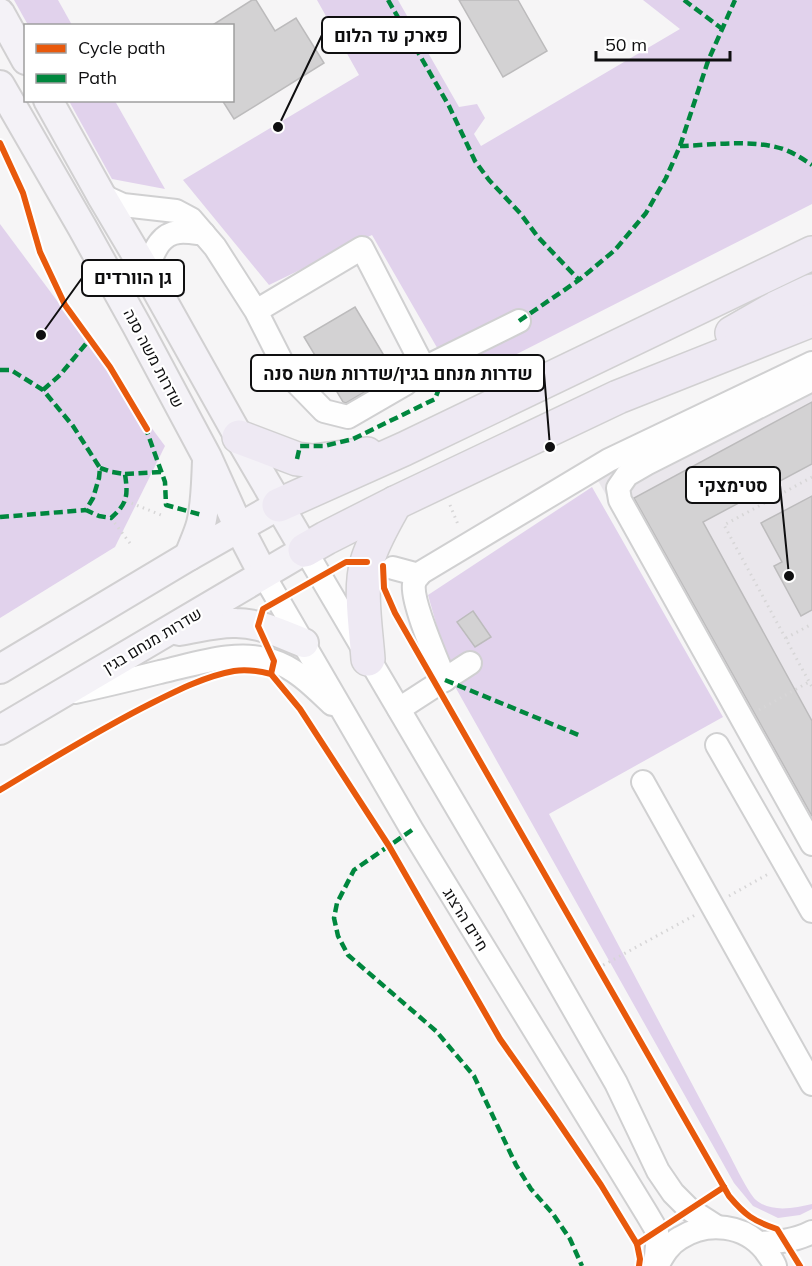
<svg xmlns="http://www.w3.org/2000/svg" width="812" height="1266" font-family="Mulish,Heebo,sans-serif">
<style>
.built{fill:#eae7ec}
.green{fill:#e1d2ec}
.building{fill:#d3d2d3;stroke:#bcbbbc;stroke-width:1.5}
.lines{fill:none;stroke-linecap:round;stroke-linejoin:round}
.minor-casing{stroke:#d0d0d1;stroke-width:26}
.major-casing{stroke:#d1d0d1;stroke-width:32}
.highway-casing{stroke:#d1d0d1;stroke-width:36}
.path{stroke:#d7d6d7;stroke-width:3;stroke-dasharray:1.5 4.5;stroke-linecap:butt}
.minor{stroke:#fefefe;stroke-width:22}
.major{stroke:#f4f2f7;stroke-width:28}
.highway{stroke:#eee9f3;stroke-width:33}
.quiet{stroke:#00873e;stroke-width:4.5;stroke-dasharray:9 4.5;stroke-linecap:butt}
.cycleway-casing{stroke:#fff;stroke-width:10}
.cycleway{stroke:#e8590c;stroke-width:6}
.labels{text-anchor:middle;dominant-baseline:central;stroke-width:4.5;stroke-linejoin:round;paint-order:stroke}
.street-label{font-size:16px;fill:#0f0f10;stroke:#fff}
.leader{fill:none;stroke:#0f0f10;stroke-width:2}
.callout-dot{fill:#0f0f10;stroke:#fff;stroke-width:2}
.callout{fill:#fff;stroke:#0f0f10;stroke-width:2}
.callout-label{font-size:18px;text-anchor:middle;font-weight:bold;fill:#0f0f10}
</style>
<rect width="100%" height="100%" fill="#f6f5f6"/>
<!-- built -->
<polygon class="built" points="812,371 812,855 597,479"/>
<!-- green -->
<g class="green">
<polygon points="14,0 58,0 72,25 28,25"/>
<polygon points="317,0 398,0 459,107 477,104 485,118 474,134 481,146 680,29 643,0 812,0 812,204 458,384 372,235 269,285 183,180 359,75"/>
<polygon points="69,101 115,101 165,189 112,179"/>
<polygon points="0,224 165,446 115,547 0,618"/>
<path d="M592,487l131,230 -174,97 178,336c6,11 21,43 29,50 15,13 39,8 56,4v5l-12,6 -22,3 -25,-12 -19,-23 -281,-500 -25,-88z"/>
</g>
<!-- building -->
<g class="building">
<polygon points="252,0 256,0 275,31 296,18 324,63 234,119 222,100 232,100 232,26 211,26"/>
<polygon points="459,0 518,0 547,51 503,77"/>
<polygon points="355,307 395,374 346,403 343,402 304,337"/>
<polygon points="812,402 812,464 703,522 812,721 812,816 634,498"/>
<polygon points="812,496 812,610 801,616 774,566 782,562 761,523"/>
<polygon points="473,611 491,637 475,647 457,622"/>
</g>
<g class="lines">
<!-- minor casing -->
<g class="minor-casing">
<g id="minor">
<polyline points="101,195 123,205 176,211 191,219 215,247 256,311 288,374 324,411 348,417 405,384 424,368 362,248 256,311"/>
<path d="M146,271c7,-16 12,-37 33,-39 8,-1 17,1 25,2"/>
<polyline points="424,368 519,321"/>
<polyline points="812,380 646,464 627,475 618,488 620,500 625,509 812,844"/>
<polyline points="305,550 513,903 616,1083 658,1171 673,1193 689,1209 717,1227"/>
<polyline points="393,568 419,575"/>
<polyline points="263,574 412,830 647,1214 657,1231 657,1246 655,1266"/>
<path d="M445,680c-8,-20 -34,-78 -31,-96 1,-5 4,-8 8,-12l187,-112 203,-97"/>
<path d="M75,692c28,-6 57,-13 85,-20 36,-8 77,-23 113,-11 23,7 42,27 59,43"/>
<polyline points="399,709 470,663"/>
<polyline points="717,745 812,911"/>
<polyline points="643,782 812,1084"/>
<path d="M759,1243c18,-1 36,-2 53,-11"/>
<path d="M657,1266c6,-11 12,-22 23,-28 28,-18 65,-13 85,12 4,6 8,10 10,16"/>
</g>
</g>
<!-- major casing -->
<g class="major-casing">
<g id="major">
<polyline points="0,13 26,60"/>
<polyline points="0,85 82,227 137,326 207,457 239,528 263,574"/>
<path d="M189,556c4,-11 9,-21 12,-32 5,-20 5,-42 6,-63"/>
<path d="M179,631c19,-3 39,-9 57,-8 24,0 46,11 68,20"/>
<polyline points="0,669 189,556 279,505"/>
<polyline points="0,730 305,550 239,437 146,271 101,195 48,100"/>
</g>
</g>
<!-- highway casing -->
<g class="highway-casing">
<g id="highway">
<polyline points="732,333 776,308 812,291"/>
<polyline points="239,437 297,459 313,461 367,454"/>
<polyline points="279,505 404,449 812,253"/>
<polyline points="305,550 326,538 395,503 618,397 812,320"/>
<path d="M368,659c-2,-29 -9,-70 -1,-97 6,-21 18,-40 28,-59"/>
</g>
</g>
<!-- path -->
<g class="path">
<polyline points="812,477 724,525 812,687"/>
<polyline points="126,501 161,515"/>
<polyline points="450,505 459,527"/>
<polyline points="111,518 132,546"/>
<polyline points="786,638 812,624"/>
<polyline points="759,710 809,682"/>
<polyline points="729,896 770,873"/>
<polyline points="598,968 697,914"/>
</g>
<!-- minor -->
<use href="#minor" class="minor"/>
<!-- major -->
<use href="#major" class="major"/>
<!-- highway -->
<use href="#highway" class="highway"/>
<!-- quiet -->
<g class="quiet">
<polyline points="388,0 449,106 475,161 489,180 520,213 538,237 579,280"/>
<polyline points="684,0 721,28"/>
<path d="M680,146c32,-1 73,-7 103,3 11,4 20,10 29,16"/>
<polyline points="519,321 579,280 615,250 646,213 666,178 680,146 708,61 735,0"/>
<path d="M0,370h11l32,20 30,36 27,42 -1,10 -6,20 -7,12 13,6 12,2c17,-15 17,-23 14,-44l-13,-2 -12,-4"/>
<polyline points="43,390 60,375 90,339"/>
<polyline points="145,426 165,482 166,505 202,515"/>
<polyline points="297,459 300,446 324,446 353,439 435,399 445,373 442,359"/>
<polyline points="125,474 162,472"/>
<polyline points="0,517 86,510"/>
<polyline points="445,680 581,736"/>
<polyline points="412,830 354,870 337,903 334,918 338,936 348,955 436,1031 474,1076 516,1165 531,1189 553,1214 570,1239 582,1266"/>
</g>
<!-- cycleway casing -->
<g class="cycleway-casing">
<g id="cycleway">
<polyline points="0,143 23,193 40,252 65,305 110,367 147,429"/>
<path d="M383,566l1,22 11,25 334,583c16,19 24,25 48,33l23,37"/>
<polyline points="271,674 274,661 258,626 263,609 346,562 367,562"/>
<path d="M0,790c50,-30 100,-61 152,-87 26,-13 54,-27 82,-32 13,-2 25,0 37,3l29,35 89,137 111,193 52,74 49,72 36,59 3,15 -1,7"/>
<polyline points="637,1244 724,1187"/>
</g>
</g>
<!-- cycleway -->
<use href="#cycleway" class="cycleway"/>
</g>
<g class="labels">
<!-- street labels -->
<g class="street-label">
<text transform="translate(154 358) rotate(62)">שדרות משה סנה</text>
<text transform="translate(152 640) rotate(-31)">שדרות מנחם בגין</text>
<text transform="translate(466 919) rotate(58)">חיים הרצוג</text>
</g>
</g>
<!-- callouts -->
<path class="leader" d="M278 127L322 35M41 335L82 278M550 447L544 373M789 576L780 485"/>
<g class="callout-dot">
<circle cx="278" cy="127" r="6"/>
<circle cx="41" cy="335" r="6"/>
<circle cx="550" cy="447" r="6"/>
<circle cx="789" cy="576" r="6"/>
</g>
<g class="callout">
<rect x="322" y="17" width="138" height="36" rx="6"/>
<rect x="82" y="260" width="102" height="36" rx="6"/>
<rect x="251" y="355" width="293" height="36" rx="6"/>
<rect x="686" y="467" width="94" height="36" rx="6"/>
</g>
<g class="callout-label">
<text x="391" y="42">פארק עד הלום</text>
<text x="133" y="284">גן הוורדים</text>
<text x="398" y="380">שדרות מנחם בגין/שדרות משה סנה</text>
<text x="733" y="492">סטימצקי</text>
</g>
<!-- legend -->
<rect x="24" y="24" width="210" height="78" fill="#ffffff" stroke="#9f9f9f" stroke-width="1.5"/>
<rect x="36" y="44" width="30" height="9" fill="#e8590c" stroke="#9f9f9f" stroke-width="1.5"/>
<text x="78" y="54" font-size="18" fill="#0f0f10">Cycle path</text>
<rect x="36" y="74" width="30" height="9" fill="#00873e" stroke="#9f9f9f" stroke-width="1.5"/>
<text x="78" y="84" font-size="18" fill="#0f0f10">Path</text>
<!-- scale -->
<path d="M596 51v9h134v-9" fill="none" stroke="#0f0f10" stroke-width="3"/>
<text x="605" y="51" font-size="18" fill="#0f0f10" stroke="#ffffff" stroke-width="4.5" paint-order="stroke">50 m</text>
</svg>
